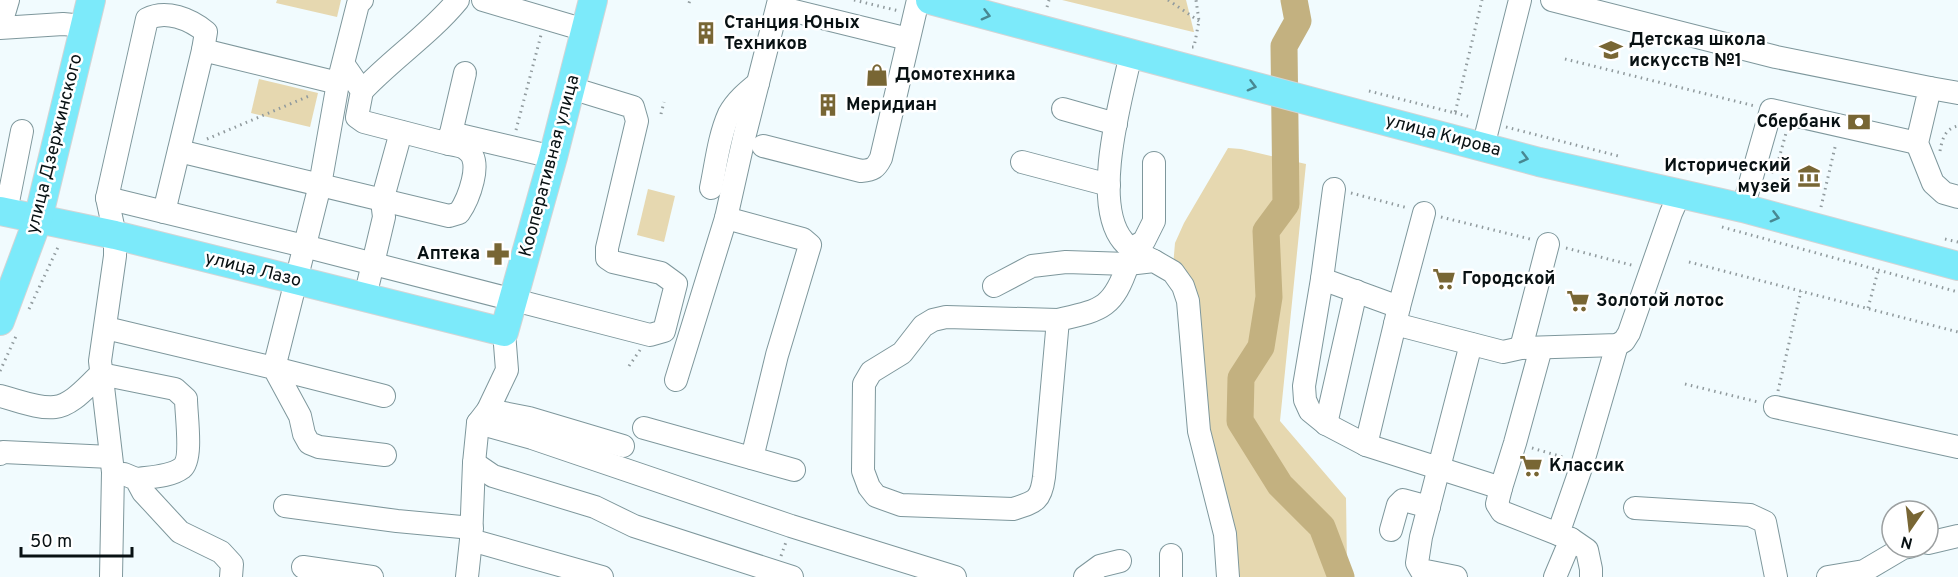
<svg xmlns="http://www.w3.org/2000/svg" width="1958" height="577" font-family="Overpass,sans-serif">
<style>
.green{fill:#e6d8b0}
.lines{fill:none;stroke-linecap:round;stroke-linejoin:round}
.river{stroke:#c3b180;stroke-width:27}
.minor-casing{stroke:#7e979c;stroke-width:24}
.major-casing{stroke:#d3d4d5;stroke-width:30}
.path{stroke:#909a9d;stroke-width:3;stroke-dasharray:1.5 4.5;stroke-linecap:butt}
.minor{stroke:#fff;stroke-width:22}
.major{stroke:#7ceafa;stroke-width:28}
.oneway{stroke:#488892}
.labels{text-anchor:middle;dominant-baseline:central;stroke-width:5;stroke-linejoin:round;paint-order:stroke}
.poi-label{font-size:18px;font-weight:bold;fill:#081113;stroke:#fff;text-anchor:start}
.street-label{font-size:18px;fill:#081113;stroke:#fff}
</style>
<rect width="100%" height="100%" fill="#f1fbfe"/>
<!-- green -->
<g class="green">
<polygon points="277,0 341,0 337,17 276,3"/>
<polygon points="1062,0 1186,0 1194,32 1193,32"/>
<polygon points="259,79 318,93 310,127 251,113"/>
<polygon points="1228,148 1241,149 1306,164 1280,421 1346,498 1347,566 1351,577 1233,577 1173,267 1175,243 1184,223"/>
<polygon points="648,189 675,196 664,242 637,235"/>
</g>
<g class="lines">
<!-- river -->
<polyline class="river" points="1294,0 1298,21 1284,46 1286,204 1266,231 1269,297 1261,347 1241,378 1240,421 1280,485 1322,527 1341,577"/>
<!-- minor casing -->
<g class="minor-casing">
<g id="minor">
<polyline points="362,0 358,4 338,83 320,185 274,368 384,396"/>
<polyline points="483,0 585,30"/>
<polyline points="1552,0 1776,57 1930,88 1917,143 1933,183 1944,193 1958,197"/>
<polyline points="778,7 908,39"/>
<polyline points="0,27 8,0"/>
<polyline points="0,28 63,24 85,26"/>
<path d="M1131,54c-10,45 -40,149 -8,187 8,10 21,15 31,20"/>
<polyline points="344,65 362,91 357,117 364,122 449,144 451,133 553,157"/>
<polyline points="1930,88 1958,93"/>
<path d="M362,91c30,-32 68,-57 96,-91"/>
<polyline points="1063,109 1116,124"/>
<polyline points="451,133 465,73"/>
<path d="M763,146l98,25c12,-1 15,-3 20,-13l37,-158"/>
<polyline points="1483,147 1520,0"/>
<path d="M179,151l270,65 10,-3c9,-13 25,-52 8,-63 -4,-4 -13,-5 -18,-6"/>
<polyline points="1022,162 1109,185"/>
<path d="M711,188c5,-24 8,-52 18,-74 7,-13 18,-22 29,-31"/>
<polyline points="1334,189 1322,279 1399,307 1395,324 1503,352 1521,348 1617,345 1624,341 1629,333 1671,213 1680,193"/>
<polyline points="107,198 304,246 650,335 664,331 676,284 661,273 613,262 607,258 607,248 637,121 633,107 571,88"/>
<polyline points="1743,208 1771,110 1917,143"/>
<polyline points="6,212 22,131"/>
<polyline points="164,212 203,50 338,83"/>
<polyline points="726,218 803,239 810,245 777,355 752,458"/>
<polyline points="1131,249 1144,241 1154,221 1154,163"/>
<polyline points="1322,279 1304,386 1305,400 1310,411 1326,424 1366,445 1501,488 1497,504 1502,512 1558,534"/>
<polyline points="994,286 1032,266 1066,262 1128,264 1154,261 1173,272 1183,286 1188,301 1199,431 1225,534 1228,577"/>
<polyline points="365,297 384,217 382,201 401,132"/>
<polyline points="1399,307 1424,213"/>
<path d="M1058,320l-112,-3 -13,3 -10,6 -21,27 -31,19 -7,12 -1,87 6,16 7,9 25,9 112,4c22,-7 28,-8 31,-32l14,-157c43,-10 55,-11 70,-56"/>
<polyline points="106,328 274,368 300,416 304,434 309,443 319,447 385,455"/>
<polyline points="1521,348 1548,244"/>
<polyline points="676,380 726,218 744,138 779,0"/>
<path d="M0,396c17,4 38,13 55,11 18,-2 33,-22 46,-33l74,15 11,10c0,15 7,60 -4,69 -12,9 -32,9 -46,11"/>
<polyline points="1775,407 1958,447"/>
<polyline points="488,410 529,418 623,446"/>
<polyline points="478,423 532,438 791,526 955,577"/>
<polyline points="1326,424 1356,291"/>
<polyline points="644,428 794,470"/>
<polyline points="1366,445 1395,324"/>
<polyline points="0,454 3,452 111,457"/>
<polyline points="474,463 493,476 595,507 634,526 792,577"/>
<polyline points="124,474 136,479 143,492 180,532 221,552 232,564 231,577"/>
<polyline points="1501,488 1515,443 1541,348"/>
<polyline points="285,506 397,521 472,528"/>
<polyline points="1635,508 1750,515 1765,522 1776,577"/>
<polyline points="1391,530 1398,505 1403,500 1429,507"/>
<polyline points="471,540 602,577"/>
<polyline points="1928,543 1958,536"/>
<polyline points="1171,555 1171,577"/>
<polyline points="303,567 372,577"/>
<path d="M111,577l2,-105 -13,-111 15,-105v-21l-8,-37 40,-179c19,-10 43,0 59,13l-3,18"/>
<polyline points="467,577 471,540 474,463 478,423 488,410 507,370 504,332"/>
<polyline points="1085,577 1100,566 1120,561"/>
<polyline points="1456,577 1421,570 1417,563 1421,537 1471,344"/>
<polyline points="1555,577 1571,539"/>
<polyline points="1591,577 1591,569 1587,550 1571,539 1558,534 1583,462 1617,345"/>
<polyline points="1828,577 1864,571 1903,548 1909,547"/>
</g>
</g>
<!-- major casing -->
<g class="major-casing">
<g id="major">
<polyline points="930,0 1539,162 1743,208 1958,266"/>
<polyline points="0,211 115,235 504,332 553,157 593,0"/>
<polyline points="0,321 38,219 91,0"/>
</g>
</g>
<!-- path -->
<g class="path">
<polyline points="854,0 899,11"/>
<polyline points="1168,0 1199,21"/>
<polyline points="689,3 690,0"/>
<polyline points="1047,7 1049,0"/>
<polyline points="1192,47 1194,47 1199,21 1196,0"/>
<polyline points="1565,59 1755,106"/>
<polyline points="1369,91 1455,113 1482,0"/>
<polyline points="1455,113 1471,117"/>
<polyline points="661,114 664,102"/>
<polyline points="1506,127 1622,157"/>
<polyline points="516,130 541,35"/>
<polyline points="207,139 309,96"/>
<path d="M1940,151c2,-11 5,-23 18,-25"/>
<polyline points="1772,172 1775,173 1786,133"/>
<polyline points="1351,193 1408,208"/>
<polyline points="1821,207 1836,143"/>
<polyline points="1441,217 1530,239"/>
<polyline points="1722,227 1958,292"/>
<polyline points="1945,239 1958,242"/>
<polyline points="1566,248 1635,266"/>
<polyline points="1689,262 1958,332"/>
<polyline points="1868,308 1878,271"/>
<polyline points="29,309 59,245"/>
<polyline points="629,366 640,350"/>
<polyline points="0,371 17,334"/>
<polyline points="1685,384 1758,402"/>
<polyline points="1778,391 1801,291"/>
<polyline points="1532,448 1566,458"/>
<polyline points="781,556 786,542"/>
</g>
<!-- minor -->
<use href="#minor" class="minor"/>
<!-- major -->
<use href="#major" class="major"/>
</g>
<!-- one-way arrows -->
<defs><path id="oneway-chevron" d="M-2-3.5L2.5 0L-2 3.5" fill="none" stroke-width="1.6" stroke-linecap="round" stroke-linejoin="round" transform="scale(1.5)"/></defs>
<g class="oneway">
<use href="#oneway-chevron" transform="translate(986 15) rotate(15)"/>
<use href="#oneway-chevron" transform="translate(1252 86) rotate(15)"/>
<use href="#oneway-chevron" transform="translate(1524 158) rotate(15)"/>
<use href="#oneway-chevron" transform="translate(1775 217) rotate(15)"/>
</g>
<!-- icons -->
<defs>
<g id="building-bare" transform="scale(1.8)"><path d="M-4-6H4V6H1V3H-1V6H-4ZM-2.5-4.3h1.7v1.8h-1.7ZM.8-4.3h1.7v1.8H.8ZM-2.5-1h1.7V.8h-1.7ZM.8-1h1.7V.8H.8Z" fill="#786634" stroke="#fff" stroke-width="2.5" paint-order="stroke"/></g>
<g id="school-bare" transform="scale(1.8)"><path d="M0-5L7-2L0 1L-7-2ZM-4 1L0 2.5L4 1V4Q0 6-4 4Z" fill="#786634" stroke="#fff" stroke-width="2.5" paint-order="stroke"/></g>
<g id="shop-bare" transform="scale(1.8)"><path d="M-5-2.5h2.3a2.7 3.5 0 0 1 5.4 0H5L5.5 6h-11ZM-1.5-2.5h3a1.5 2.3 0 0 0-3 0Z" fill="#786634" stroke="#fff" stroke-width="2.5" paint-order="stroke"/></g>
<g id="bank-bare" transform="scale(1.8)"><path d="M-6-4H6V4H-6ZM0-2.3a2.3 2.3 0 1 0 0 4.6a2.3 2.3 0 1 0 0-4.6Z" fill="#786634" stroke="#fff" stroke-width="2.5" paint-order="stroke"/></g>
<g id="museum-bare" transform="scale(1.8)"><path d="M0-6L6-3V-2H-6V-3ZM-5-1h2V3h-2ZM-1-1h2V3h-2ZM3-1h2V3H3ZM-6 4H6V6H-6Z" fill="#786634" stroke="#fff" stroke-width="2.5" paint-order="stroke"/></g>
<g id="pharmacy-bare" transform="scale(1.8)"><path d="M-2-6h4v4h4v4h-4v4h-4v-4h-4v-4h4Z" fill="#786634" stroke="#fff" stroke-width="2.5" paint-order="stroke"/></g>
<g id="supermarket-bare" transform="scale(1.8)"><path d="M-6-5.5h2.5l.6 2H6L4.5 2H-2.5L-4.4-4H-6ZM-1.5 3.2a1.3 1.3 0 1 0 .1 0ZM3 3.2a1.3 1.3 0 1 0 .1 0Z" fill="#786634" stroke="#fff" stroke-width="2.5" paint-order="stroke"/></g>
</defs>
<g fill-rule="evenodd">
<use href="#building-bare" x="706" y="33"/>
<use href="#school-bare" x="1611" y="50"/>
<use href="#shop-bare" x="877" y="75"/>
<use href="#building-bare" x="828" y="105"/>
<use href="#bank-bare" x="1859" y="122"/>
<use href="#museum-bare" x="1809" y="176"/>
<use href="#pharmacy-bare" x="498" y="254"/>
<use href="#supermarket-bare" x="1444" y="279"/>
<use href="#supermarket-bare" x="1578" y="301"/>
<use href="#supermarket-bare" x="1531" y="466"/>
</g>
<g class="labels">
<!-- poi labels -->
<g class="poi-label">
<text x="724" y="23">Станция Юных<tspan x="724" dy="21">Техников</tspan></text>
<text x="1629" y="40">Детская школа<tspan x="1629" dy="21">искусств №1</tspan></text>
<text x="895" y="75">Домотехника</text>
<text x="846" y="105">Меридиан</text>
<text x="1841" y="122" text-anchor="end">Сбербанк</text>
<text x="1791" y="166" text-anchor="end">Исторический<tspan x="1791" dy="21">музей</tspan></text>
<text x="480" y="254" text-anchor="end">Аптека</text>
<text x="1462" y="279">Городской</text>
<text x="1596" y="301">Золотой лотос</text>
<text x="1549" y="466">Классик</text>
</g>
<!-- street labels -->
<g class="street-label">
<text transform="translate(1443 136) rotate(15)">улица Кирова</text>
<text transform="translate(55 144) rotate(-76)">улица Дзержинского</text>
<text transform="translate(550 166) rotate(-75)">Кооперативная улица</text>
<text transform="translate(253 270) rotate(14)">улица Лазо</text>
</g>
</g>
<!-- north arrow -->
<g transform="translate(1910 529) rotate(194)"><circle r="28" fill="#ffffff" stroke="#9ca0a1" stroke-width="1.5"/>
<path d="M0-4.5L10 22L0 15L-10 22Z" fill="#786634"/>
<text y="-9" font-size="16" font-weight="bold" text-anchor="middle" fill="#081113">N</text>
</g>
<!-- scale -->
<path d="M21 547v9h111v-9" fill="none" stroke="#081113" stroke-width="3"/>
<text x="30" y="547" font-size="18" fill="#081113" stroke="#ffffff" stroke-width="4.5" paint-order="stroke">50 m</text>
</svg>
